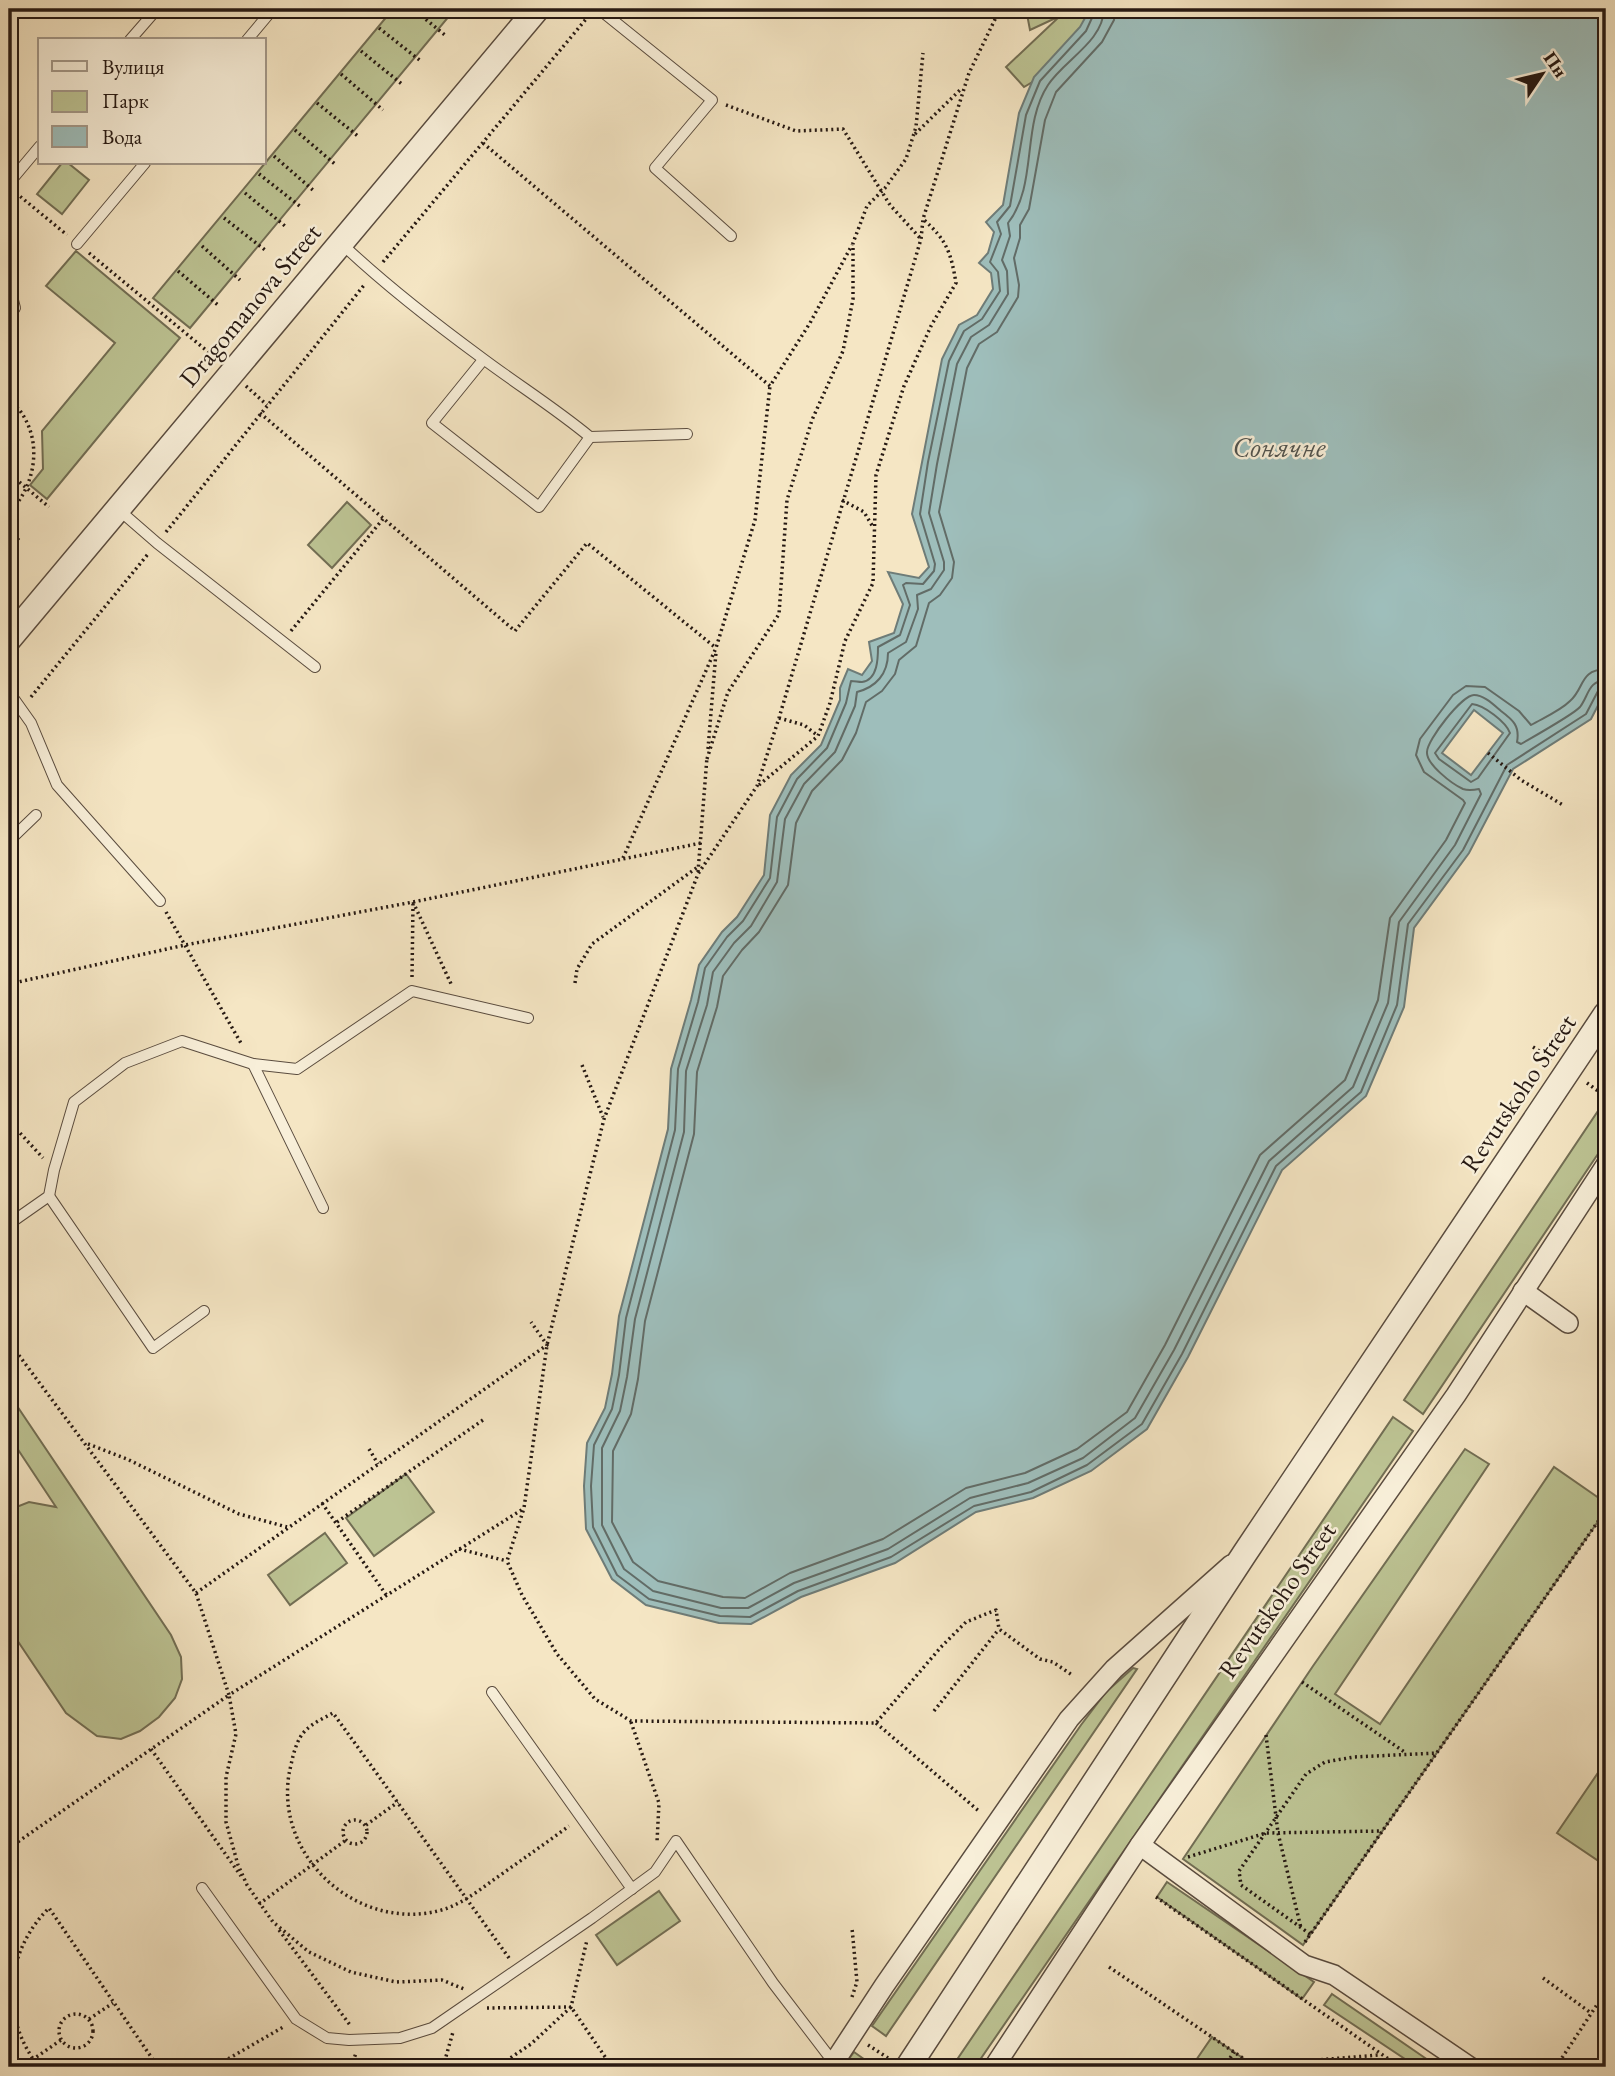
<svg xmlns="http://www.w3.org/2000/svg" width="1615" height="2076" font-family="'EB Garamond',serif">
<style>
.green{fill:#bdc494;stroke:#726e54;stroke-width:2}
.water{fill:#9ebebb;stroke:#6e7c78;stroke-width:2;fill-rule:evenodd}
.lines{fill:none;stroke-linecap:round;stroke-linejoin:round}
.shore{stroke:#626c67;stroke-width:2}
.service-casing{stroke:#5a4c3f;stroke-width:12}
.minor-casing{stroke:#5a4c3f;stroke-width:22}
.tertiary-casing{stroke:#5a4c3f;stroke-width:27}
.path{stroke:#261913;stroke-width:3.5;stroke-dasharray:2 3.5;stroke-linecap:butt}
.service{stroke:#f8efd9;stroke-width:10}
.minor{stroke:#f8efd9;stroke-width:19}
.tertiary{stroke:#f8efd9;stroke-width:24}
.labels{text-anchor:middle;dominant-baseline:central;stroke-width:5;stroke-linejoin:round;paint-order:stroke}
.street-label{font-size:26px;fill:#261913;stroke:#f8efd9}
.water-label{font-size:28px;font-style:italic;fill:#50534e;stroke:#f8efd9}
</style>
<rect width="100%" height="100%" fill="#f5e6c4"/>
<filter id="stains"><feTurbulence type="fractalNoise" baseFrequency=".00286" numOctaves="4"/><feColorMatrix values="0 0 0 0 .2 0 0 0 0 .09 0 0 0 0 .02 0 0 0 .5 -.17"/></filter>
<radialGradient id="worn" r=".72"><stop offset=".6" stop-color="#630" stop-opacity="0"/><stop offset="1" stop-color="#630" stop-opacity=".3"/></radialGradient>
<!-- green -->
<g class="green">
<polygon points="393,9 455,9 190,328 153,298"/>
<polygon points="1026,9 1099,9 1074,57 1024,87 1006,67 1060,16 1030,30"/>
<polygon points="62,163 68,163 89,180 62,214 37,194"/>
<polygon points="76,251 180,338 47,499 30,485 43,469 42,431 115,343 46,286"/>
<polygon points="347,502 371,525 332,568 308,545"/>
<polygon points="1602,1105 1606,1108 1606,1142 1423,1414 1404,1400"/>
<polygon points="9,1394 171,1635 181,1657 182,1679 175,1698 159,1717 140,1731 121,1739 97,1736 66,1713 9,1628 9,1510 29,1502 56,1507 9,1436"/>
<polygon points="1393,1417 1413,1431 975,2067 952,2067"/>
<polygon points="1465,1449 1489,1464 1335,1694 1380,1724 1554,1467 1606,1503 1606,1510 1303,1945 1183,1859 1313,1666"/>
<polygon points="406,1474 434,1512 374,1556 346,1518"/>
<polygon points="325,1533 347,1563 290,1605 268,1575"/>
<polygon points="1133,1668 1137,1669 886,2036 872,2026 1081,1725 1106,1692"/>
<polygon points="1606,1761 1606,1866 1557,1833"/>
<polygon points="1167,1882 1314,1982 1302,1999 1157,1897"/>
<polygon points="659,1891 680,1921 617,1965 596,1935"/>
<polygon points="1332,1994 1428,2060 1439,2067 1417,2067 1324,2005"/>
<polygon points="1212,2037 1253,2065 1256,2067 1192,2066"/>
<polygon points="854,2052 868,2062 865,2067 843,2067"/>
</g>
<!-- water -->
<path class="water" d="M1090,9h516v608l-3,20 3,21v32l-15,29 -78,50 -44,84 -55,75 -10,79 -38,89 -84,74 -94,187 -41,72 -56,42 -58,27 -57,14 -81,51 -94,34 -50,27 -32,-1 -73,-18 -34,-26 -26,-50 -2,-43 3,-43 18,-35 7,-34 7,-58 49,-187 3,-60 20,-69 8,-35 23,-33 15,-15 27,-42 6,-60 21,-40 30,-30 19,-45v-12l8,-19 14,6 10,-14 -3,-19 25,-9 9,-29 -15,-32 31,6 10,-11 -17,-53 30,-155 17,-34 18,-10 16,-26 -2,-16 -12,-10 9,-10 6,-21 -8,-10 17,-17 16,-92 15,-36 46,-50zM1474,710l29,23 -32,42 -29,-22z"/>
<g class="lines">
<!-- shore -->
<g class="shore">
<path d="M1096,9l-10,22 -46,50 -14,34 -16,91 -13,16 4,12 -11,28 8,10 2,19 -18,28 -18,12 -15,30 -21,101 -8,52 15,50 -1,7 -11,13 -17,-1 -3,2 7,20 -10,30 -22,12c0,10 0,33 -16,35 -4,0 -7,-1 -11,-1l-5,22 -19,45 -30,31 -20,38 -7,61 -27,43 -16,16 -22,31 -7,34 -20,67 -3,61 -49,188 -7,57 -7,34 -18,36 -3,41 2,41 24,48 32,24 71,17 30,1 48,-26 93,-34 83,-51 57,-14 56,-27 55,-41 40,-70 94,-188 85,-74 36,-87 11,-81 55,-74 44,-85 79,-51 12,-23 8,-2"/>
<path d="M1104,9c-1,33 -40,51 -56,76 -27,41 -10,100 -40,138l2,13 -8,24 5,11 1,23 -19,31 -18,12 -14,27 -20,100 -8,49 15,49v8l-13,19 -14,6 1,14 -12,33 -18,11c0,21 -12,34 -31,39l-2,14 -20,46 -31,32 -19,35 -8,63 -26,44 -17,17 -21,29 -6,33 -21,66 -2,61 -49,187 -8,58 -7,34 -18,37v77l22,44 29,22 68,17h27l46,-25 94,-34 82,-51 58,-15 55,-25 52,-40 39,-68 95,-189 84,-74 35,-84 11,-81 56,-77 26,-51 -2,-5c-5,1 -10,2 -16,0 -11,-5 -37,-25 -36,-37 0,-12 35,-57 47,-57 10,0 20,10 27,16 12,9 19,15 16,31l4,2c12,-7 53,-30 59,-37 9,-12 8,-26 26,-27"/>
<path d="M1115,9l-1,11 -12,22 -46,50 -11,28 -16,89 -9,16v13l-6,20 5,27 -1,12 -21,35 -18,12 -12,24 -28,144 15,50 -2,16 -12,17 -11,8 -13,43 -17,14 -4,14 -13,17 -16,11 -10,31 -14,27 -30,31 -16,32 -8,62 -29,47 -17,18 -19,26 -6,31 -20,65 -3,62 -49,187 -7,58 -7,35 -18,37 -1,71 21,40 25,19 65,16 22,1 45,-25 93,-34 83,-51 59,-15 52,-24 50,-37 38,-67 95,-190 85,-75 33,-80 12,-82 56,-78 19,-37 -2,-3 -39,-28 -8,-17 4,-16 33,-44 13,-9 19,1 34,24 12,14c12,-7 29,-14 39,-24 15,-13 9,-31 36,-32"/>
<path d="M1472,704c12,1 34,18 38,29l-32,45 -7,4 -32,-23 -4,-6z"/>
</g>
<!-- service casing -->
<g class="service-casing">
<g id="service">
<polyline points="599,9 712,100 655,168 731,236"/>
<polyline points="130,40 157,9"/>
<polyline points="247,40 273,9"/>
<polyline points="9,183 40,146"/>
<path d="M341,243c44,42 92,79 141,115 36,27 73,50 108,79l97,-3"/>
<polyline points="77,244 145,163"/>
<polyline points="9,285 15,308 9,316"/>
<polyline points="483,360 432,423 539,507 590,437"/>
<polyline points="119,510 157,543 315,667"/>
<polyline points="9,692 31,723 57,785 160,901"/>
<polyline points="9,841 36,815"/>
<polyline points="253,1064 323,1208"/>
<polyline points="49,1196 153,1348 204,1311"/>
<polyline points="9,1224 49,1196 54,1170 74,1102 125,1063 182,1041 253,1064 297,1069 412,991 528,1018"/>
<polyline points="492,1692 632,1889"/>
<polyline points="202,1888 296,2019 327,2038 349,2040 400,2038 432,2028 592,1918 655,1872 676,1841 773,1983 834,2063"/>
</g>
</g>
<!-- minor casing -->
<g class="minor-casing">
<g id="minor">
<polyline points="1523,1291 1568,1323"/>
<polyline points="1140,1845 1304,1965 1334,1975 1470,2067"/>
<polyline points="831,2067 884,1986 1069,1719 1114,1669 1231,1565"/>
<polyline points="994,2067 1140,1845 1456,1395 1606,1165"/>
</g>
</g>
<!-- tertiary casing -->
<g class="tertiary-casing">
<g id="tertiary">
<polyline points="9,639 537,9"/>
<polyline points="908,2067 1245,1553 1606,1014"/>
</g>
</g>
<!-- path -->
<g class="path">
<polyline points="413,9 445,35"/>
<polyline points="1000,9 969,73 923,219 921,239 779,718 757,786 698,874 604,1119 547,1345 524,1508 507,1561 522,1595 557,1654 595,1699 631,1721 876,1723 941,1647 966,1622 996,1610 999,1629 1040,1659 1053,1662 1072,1675"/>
<polyline points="379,28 422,62"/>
<polyline points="361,51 403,85"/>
<polyline points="341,74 383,110"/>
<polyline points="317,103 359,137"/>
<polyline points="726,105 796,131 843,129 890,205 921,239"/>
<polyline points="295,130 336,165"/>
<polyline points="915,134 962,88"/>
<polyline points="483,143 770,386 810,323 852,245"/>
<polyline points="274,156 314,191"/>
<polyline points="259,174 301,207"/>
<polyline points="16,193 67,235"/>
<polyline points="245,193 285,226"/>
<polyline points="224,218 265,250"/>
<polyline points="202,246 240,280"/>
<polyline points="89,253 218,360"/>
<polyline points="383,262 587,18"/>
<polyline points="178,271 218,305"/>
<polyline points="246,386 267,405"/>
<path d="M9,399c35,30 31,82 0,114"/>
<polyline points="260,413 515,631 587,543 716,648"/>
<polyline points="11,475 49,507"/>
<polyline points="842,500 864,512 873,527"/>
<polyline points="9,532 20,541"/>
<polyline points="166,532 365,284"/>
<polyline points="291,631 383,519"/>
<polyline points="31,697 148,554"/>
<polyline points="779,718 804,725 818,736"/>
<polyline points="708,749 716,652"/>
<polyline points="1488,753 1521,780 1563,805"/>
<polyline points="707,759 728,692 779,614 787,500 812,420 843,351 853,299 853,243 867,206 885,188 906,159 916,127 923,53"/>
<path d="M759,785l59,-49 12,-33 15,-62 28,-58 3,-108 28,-89 27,-60 25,-43c-5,-30 -9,-43 -33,-64"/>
<polyline points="623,858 716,648 755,520 770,386"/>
<polyline points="698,872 707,757"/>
<polyline points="413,902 452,986"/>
<polyline points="166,912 242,1045"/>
<polyline points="412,977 413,904"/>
<polyline points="575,983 577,969 592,944 699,866"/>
<polyline points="9,984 185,945 413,902 701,843"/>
<polyline points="1533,1047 1552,1059"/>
<polyline points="582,1065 603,1117"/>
<polyline points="1587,1083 1606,1097"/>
<polyline points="9,1121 43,1158"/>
<polyline points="9,1342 196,1593 229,1695 523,1509"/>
<polyline points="88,1444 127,1459 239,1514 287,1527"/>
<polyline points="369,1449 378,1464"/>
<polyline points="322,1503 387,1596"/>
<polyline points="337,1522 483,1420"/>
<polyline points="459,1549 507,1561"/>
<polyline points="196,1593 547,1345 531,1322"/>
<polyline points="1302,1682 1406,1753"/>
<polyline points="934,1711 999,1629"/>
<polyline points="631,1722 659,1803 657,1842"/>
<polyline points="876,1723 980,1812"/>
<polyline points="1266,1735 1278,1833 1301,1928"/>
<polyline points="151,1749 241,1876"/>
<circle cx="355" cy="1832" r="12"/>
<polyline points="366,1825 398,1802"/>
<polyline points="9,1848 229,1695 236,1734 226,1777 226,1822 238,1865 247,1885 273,1922 309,1952 351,1972 396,1982 442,1980 464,1989"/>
<polyline points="1188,1857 1266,1833 1382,1831"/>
<polyline points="1156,1897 1400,2067"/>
<polyline points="259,1904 346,1840"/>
<polyline points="279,1930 350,2025"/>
<polyline points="1310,1934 1241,1885 1239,1871 1306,1774 1325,1762 1354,1757 1437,1753"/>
<polyline points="1305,1942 1606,1510"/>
<path d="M509,1958c-59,-82 -117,-164 -176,-245 -9,5 -20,10 -27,17 -11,10 -14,31 -17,44 -14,86 73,161 156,135 20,-7 37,-21 54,-33 24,-17 47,-33 70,-50"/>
<polyline points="1109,1967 1256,2067"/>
<polyline points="1543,1978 1591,2013"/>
<polyline points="852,1997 857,1982 852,1928"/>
<polyline points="487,2008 571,2007 587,1940"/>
<circle cx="76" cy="2031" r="17"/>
<polyline points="89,2019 113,2003"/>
<polyline points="868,2045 888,2058"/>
<polyline points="32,2060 61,2040"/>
<polyline points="1255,2065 1379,2055"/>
<path d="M39,2067c-39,-49 -35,-114 10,-159l109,159"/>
<polyline points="214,2067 285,2026"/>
<polyline points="351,2067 356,2053"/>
<polyline points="443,2067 453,2032"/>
<polyline points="497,2067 531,2044 571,2007 612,2067"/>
<polyline points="1224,2067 1234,2052"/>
<polyline points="1423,2067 1428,2060"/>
<polyline points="1556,2067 1606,1991"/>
</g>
<!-- service -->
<use href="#service" class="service"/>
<!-- minor -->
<use href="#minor" class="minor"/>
<!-- tertiary -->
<use href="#tertiary" class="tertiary"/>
</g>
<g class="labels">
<!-- street labels -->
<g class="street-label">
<text transform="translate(250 305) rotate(-50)">Dragomanova Street</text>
<text transform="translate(1518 1093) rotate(-56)">Revutskoho Street</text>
<text transform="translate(1277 1600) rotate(-55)">Revutskoho Street</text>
</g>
<!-- water labels -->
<g class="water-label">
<text x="1279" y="447">Сонячне</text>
</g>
</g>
<!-- margin -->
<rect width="1615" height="2076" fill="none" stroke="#f5e6c4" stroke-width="35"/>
<rect x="10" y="10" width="1594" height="2055" fill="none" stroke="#261913" stroke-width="3.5"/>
<rect x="18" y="18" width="1580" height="2041" fill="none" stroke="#261913" stroke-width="2"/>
<!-- legend -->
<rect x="38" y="38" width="228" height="126" fill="#f8efd9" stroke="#a4998a" stroke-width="2"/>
<rect x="52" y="61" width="35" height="10" fill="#f8efd9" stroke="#a4998a" stroke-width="2"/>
<text x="102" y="74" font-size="21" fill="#261913">Вулиця</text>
<rect x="52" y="91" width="35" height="21" fill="#bdc494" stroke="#a4998a" stroke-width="2"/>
<text x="102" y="108" font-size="21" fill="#261913">Парк</text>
<rect x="52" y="126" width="35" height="21" fill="#9ebebb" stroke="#a4998a" stroke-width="2"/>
<text x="102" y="144" font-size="21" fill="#261913">Вода</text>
<!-- north arrow -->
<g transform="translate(1542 74) rotate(55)" stroke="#f8efd9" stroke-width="5" paint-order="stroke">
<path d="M0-5L12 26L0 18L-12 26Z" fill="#261913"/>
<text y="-10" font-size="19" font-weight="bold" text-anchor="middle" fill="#261913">Пн</text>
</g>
<rect width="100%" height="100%" filter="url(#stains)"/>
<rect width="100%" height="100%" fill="url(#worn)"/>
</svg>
